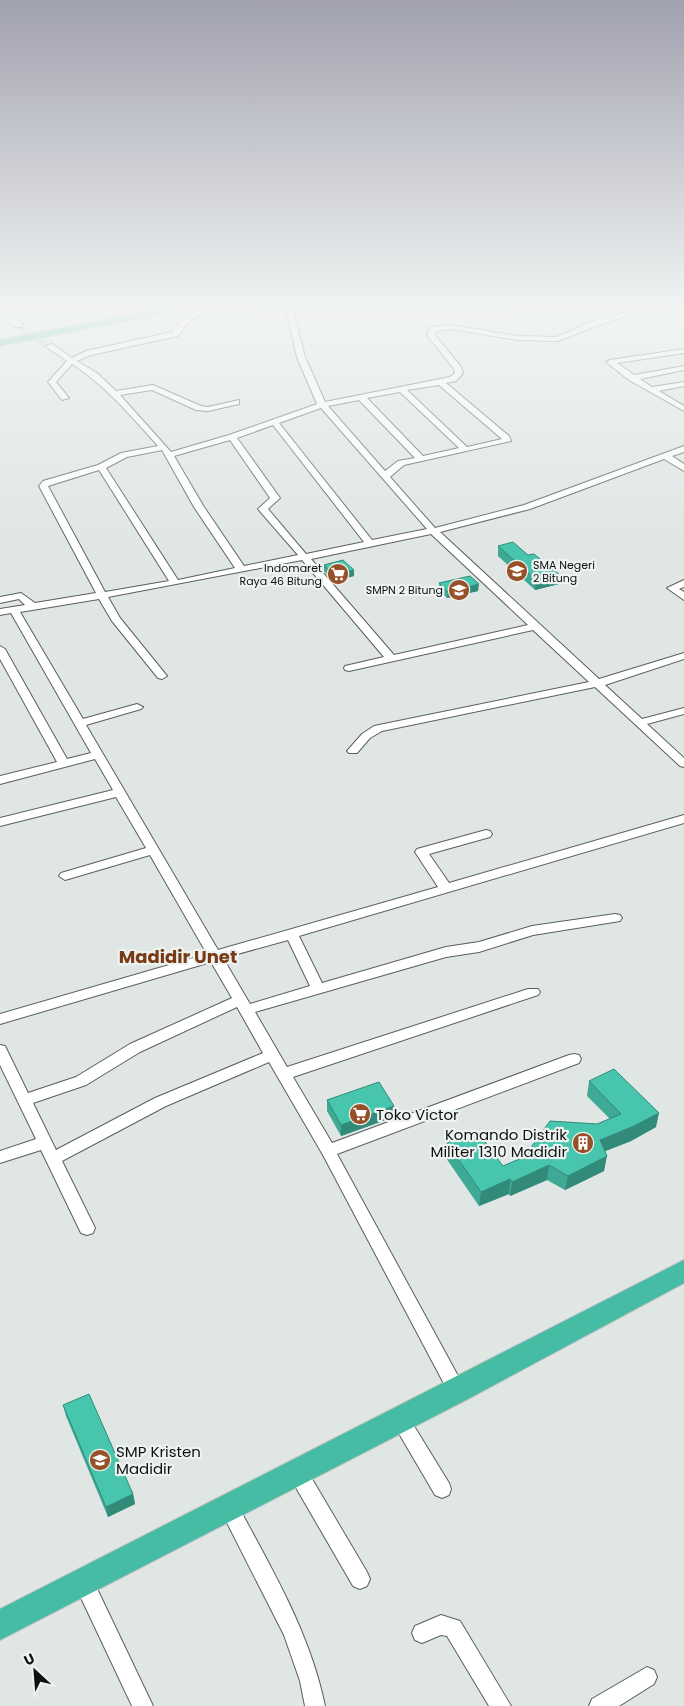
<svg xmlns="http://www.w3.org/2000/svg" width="684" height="1706" font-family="Poppins,sans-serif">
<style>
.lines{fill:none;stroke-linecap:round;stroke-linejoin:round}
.minor-tunnel{stroke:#c0c6c4;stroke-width:8;stroke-dasharray:8 4.5;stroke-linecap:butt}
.minor-casing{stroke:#5a5f5e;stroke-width:2}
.highway-casing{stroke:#c1c1c1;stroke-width:2}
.minor{fill:#fff;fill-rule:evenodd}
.highway{fill:#47bca5;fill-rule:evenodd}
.wall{fill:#3ea995}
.shaded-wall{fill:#328a79}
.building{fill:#48c5ad;stroke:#328a79}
.labels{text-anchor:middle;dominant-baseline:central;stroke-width:4.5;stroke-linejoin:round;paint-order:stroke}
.far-poi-label{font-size:11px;fill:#0f1110;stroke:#edf3f1;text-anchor:end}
.near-poi-label{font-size:15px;fill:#0f1110;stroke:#edf3f1;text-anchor:start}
.district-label{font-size:18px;font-weight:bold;fill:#793a14;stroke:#edf3f1}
</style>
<rect width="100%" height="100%" fill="#dfe6e4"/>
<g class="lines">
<!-- minor-tunnel -->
<polyline class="minor-tunnel" points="19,325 49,346"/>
<!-- minor casing -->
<g class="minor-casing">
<g id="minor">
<path d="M198,309l7,2 -18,13 -9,12 -87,19 -14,6 20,12 19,18 37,-6 48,21 7,1 31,-7v4l-31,7 -12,-1 -44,-20 -32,5 51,57 58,-17 88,-31 -20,-47 -11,-48h7l12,48 20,45 125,-25 5,-4 -1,-4 -27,-34 3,-8 21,-2 67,11 39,1 31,-14 50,-14h10l-54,18 -36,14 -40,-1 -67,-11 -15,2 -1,4 26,32 2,6 -7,8 -10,2 63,53 2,5 -107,24 -14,12 45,51 89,-23 160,-59v6l-12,4 12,8v7l-20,-12 -134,50 -90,23 159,147 85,-26v6l-79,26 37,34 42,-11v6l-37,10 37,34v9l-4,-1 -85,-79 -213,44 -12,7 -13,15h-8l-2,-2 15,-17 12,-8 215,-44 -56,-52 -184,41 -4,-1 -1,-2 1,-2 39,-9 -82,-97 -194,37 12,21 47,58 -5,3 -4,-1 -46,-57 -13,-22 -79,13 63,107 54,-15 6,3 -2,2 -55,16 132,225 220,-63 -23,-35 2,-3 69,-19 4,1 2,3 -2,3 -61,17 20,29 235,-68v8l-385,113 23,47 124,-36 33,-5 53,-16 83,-12 5,1 2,3 -2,3 -87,14 -54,17 -33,5 -191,55 32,55 241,-78h10l2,3 -2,3 -245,82 39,66 237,-88 5,-1 5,1 2,4 -2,4 -242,91 126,231 3,6 -3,6 -6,2 -6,-2 -128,-242 -54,-93 -103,44 -104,55 33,67 -2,5 -6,2 -6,-2 -40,-83 -41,13v-12l36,-12 -36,-74v-20l5,1 23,47 48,-16 54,-33 102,-46 -21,-36 -211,62v-10l207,-60 -57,-99 -85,25 -6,-4 2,-3 85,-25 -30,-51 -116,29v-8l113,-28 -18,-31 -95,25v-8l57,-14 -57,-103v-13l5,3 62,110 24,-6 -80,-140 -11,2v-6l25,-4 -6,-6 -19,4v-6l21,-4 14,10 61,-10 -57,-107 4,-5 55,-16 23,-12 37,-7c-27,-30 -52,-60 -86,-82l-16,18 13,16 -7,2 -14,-18 19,-21 -22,-15 7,-2 20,14 14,-7 86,-19 9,-12zM439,385l63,54 -35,8 -60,-57zM400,392l59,56 -36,8 -56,-58zM359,400l56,58 -17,3 -13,10 -57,-65zM321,408l106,121 -55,11 -93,-117zM273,425l91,117 -58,12 -38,-45 12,-11 -43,-60zM230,440l40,58 -12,11 40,46 -54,11 -40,-59 -30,-51zM162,450l32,57 41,61 -57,12 -72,-112 21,-11zM99,470l70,111 -64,11 -57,-106zM431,534l97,91 -134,30 -83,-96zM288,940l22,46 -60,18 -27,-46zM237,1007l26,46 -108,45 -99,52 -23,-47 53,-18 54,-33z"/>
<polygon points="0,310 22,323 22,327 16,327 0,315"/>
<polygon points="684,349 684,353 617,363 634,375 684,366 684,370 640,379 652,387 684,382 684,386 659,391 684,406 684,411 629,380 606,362 610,360"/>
<polygon points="684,580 684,587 679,589 684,592 684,600 667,588"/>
<polygon points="400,1411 406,1413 449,1483 451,1489 449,1495 442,1498 435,1495 394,1425 391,1419 394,1413"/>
<polygon points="298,1464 305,1467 367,1572 370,1579 367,1586 360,1589 353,1586 291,1479 289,1473 291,1467"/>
<path d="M229,1500l7,2c35,66 74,130 89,204h-20l-5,-25 -16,-46 -64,-126 2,-7z"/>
<polygon points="84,1573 91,1576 153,1706 132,1706 74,1583 77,1576"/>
<polygon points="441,1615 460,1621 511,1706 489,1706 447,1636 441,1635 422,1643 415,1640 412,1633 415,1626"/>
<polygon points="647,1667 654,1670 657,1677 654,1684 619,1706 589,1706 592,1699"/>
</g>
</g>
<!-- highway casing -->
<g class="highway-casing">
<g id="highway">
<polygon points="157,309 177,309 172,312 0,346 0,340"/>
<polygon points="684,1260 684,1283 466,1400 0,1640 0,1609"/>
</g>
</g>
<!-- minor -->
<use href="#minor" class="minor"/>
<!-- highway -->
<use href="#highway" class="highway"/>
</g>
<!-- wall -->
<g class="wall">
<polygon points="498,546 559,584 535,590 498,556"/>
<polygon points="324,565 354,576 333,581 324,571"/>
<polygon points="439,583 478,591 447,598 439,590"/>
<polygon points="589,1081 656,1127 631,1141 605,1151 604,1171 565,1190 547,1180 510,1196 509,1194 479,1206 446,1158 447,1143 503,1166 610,1119 587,1096"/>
<polygon points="327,1100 394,1106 394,1117 341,1136 327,1111"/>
<polygon points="63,1405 133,1494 135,1504 108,1517 66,1416"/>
</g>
<!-- shaded-wall -->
<g class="shaded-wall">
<polygon points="354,570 354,576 333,581 333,575"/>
<polygon points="560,575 559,584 535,590 536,580"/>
<polygon points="479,584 478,591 447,598 448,592"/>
<polygon points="394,1106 394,1117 341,1136 341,1125"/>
<polygon points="659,1113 656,1127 631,1141 598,1154 600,1140"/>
<polygon points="607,1156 604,1171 565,1190 568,1176"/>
<polygon points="549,1165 547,1180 510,1196 512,1182"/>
<polygon points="510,1179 509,1194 479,1206 481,1192"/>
<polygon points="133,1494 135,1504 108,1517 106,1507"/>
</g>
<!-- building -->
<g class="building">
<polygon points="513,542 528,555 534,554 560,575 536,580 498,546"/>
<polygon points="343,560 354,570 333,575 324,565"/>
<polygon points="470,576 479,584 448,592 439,583"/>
<polygon points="614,1069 659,1113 634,1126 600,1140 607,1156 568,1176 549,1165 512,1182 510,1179 481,1192 447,1143 477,1131 503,1166 524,1157 550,1121 597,1124 621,1114 589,1081"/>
<polygon points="379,1082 394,1106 341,1125 327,1100"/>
<polygon points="89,1394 133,1494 106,1507 63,1405"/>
</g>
<!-- sky -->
<linearGradient id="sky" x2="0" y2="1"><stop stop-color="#a1a1af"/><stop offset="0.56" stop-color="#f1f4f3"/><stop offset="1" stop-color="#f1f4f3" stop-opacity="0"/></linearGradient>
<rect width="684" height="548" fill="url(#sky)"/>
<!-- icons -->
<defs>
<g id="school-disc" transform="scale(1.125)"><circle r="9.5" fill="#975129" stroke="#edf3f1"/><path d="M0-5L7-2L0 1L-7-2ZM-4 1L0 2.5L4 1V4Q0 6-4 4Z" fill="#fff"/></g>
<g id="supermarket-disc" transform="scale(1.125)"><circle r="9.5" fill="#975129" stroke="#edf3f1"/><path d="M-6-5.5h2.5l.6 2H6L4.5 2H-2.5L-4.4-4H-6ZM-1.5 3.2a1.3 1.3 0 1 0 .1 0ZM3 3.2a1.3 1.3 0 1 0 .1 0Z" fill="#fff"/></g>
<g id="building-disc" transform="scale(1.125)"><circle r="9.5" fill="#975129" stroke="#edf3f1"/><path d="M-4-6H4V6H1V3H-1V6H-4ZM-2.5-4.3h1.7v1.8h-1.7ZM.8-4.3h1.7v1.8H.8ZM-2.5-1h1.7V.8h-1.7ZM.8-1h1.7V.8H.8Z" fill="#fff"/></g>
</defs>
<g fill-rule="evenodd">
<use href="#school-disc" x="517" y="571"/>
<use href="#supermarket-disc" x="338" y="574"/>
<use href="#school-disc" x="459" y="590"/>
<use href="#supermarket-disc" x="360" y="1114"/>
<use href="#building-disc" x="583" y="1143"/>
<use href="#school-disc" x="100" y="1460"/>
</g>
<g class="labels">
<!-- far-poi labels -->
<g class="far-poi-label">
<text x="533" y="565" text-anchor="start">SMA Negeri<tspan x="533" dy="13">2 Bitung</tspan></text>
<text x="322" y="568">Indomaret<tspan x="322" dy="13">Raya 46 Bitung</tspan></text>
<text x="443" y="590">SMPN 2 Bitung</text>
</g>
<!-- near-poi labels -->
<g class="near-poi-label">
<text x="376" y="1114">Toko Victor</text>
<text x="567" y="1134" text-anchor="end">Komando Distrik<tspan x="567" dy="17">Militer 1310 Madidir</tspan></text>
<text x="116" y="1451">SMP Kristen<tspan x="116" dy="17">Madidir</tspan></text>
</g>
<!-- district labels -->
<g class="district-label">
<text x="178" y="956">Madidir Unet</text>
</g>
</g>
<!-- north arrow -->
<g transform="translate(35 1671) rotate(334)" stroke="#edf3f1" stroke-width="4" paint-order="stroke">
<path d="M0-4L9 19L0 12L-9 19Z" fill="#0f1110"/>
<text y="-8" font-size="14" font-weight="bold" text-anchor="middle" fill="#0f1110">U</text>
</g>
</svg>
